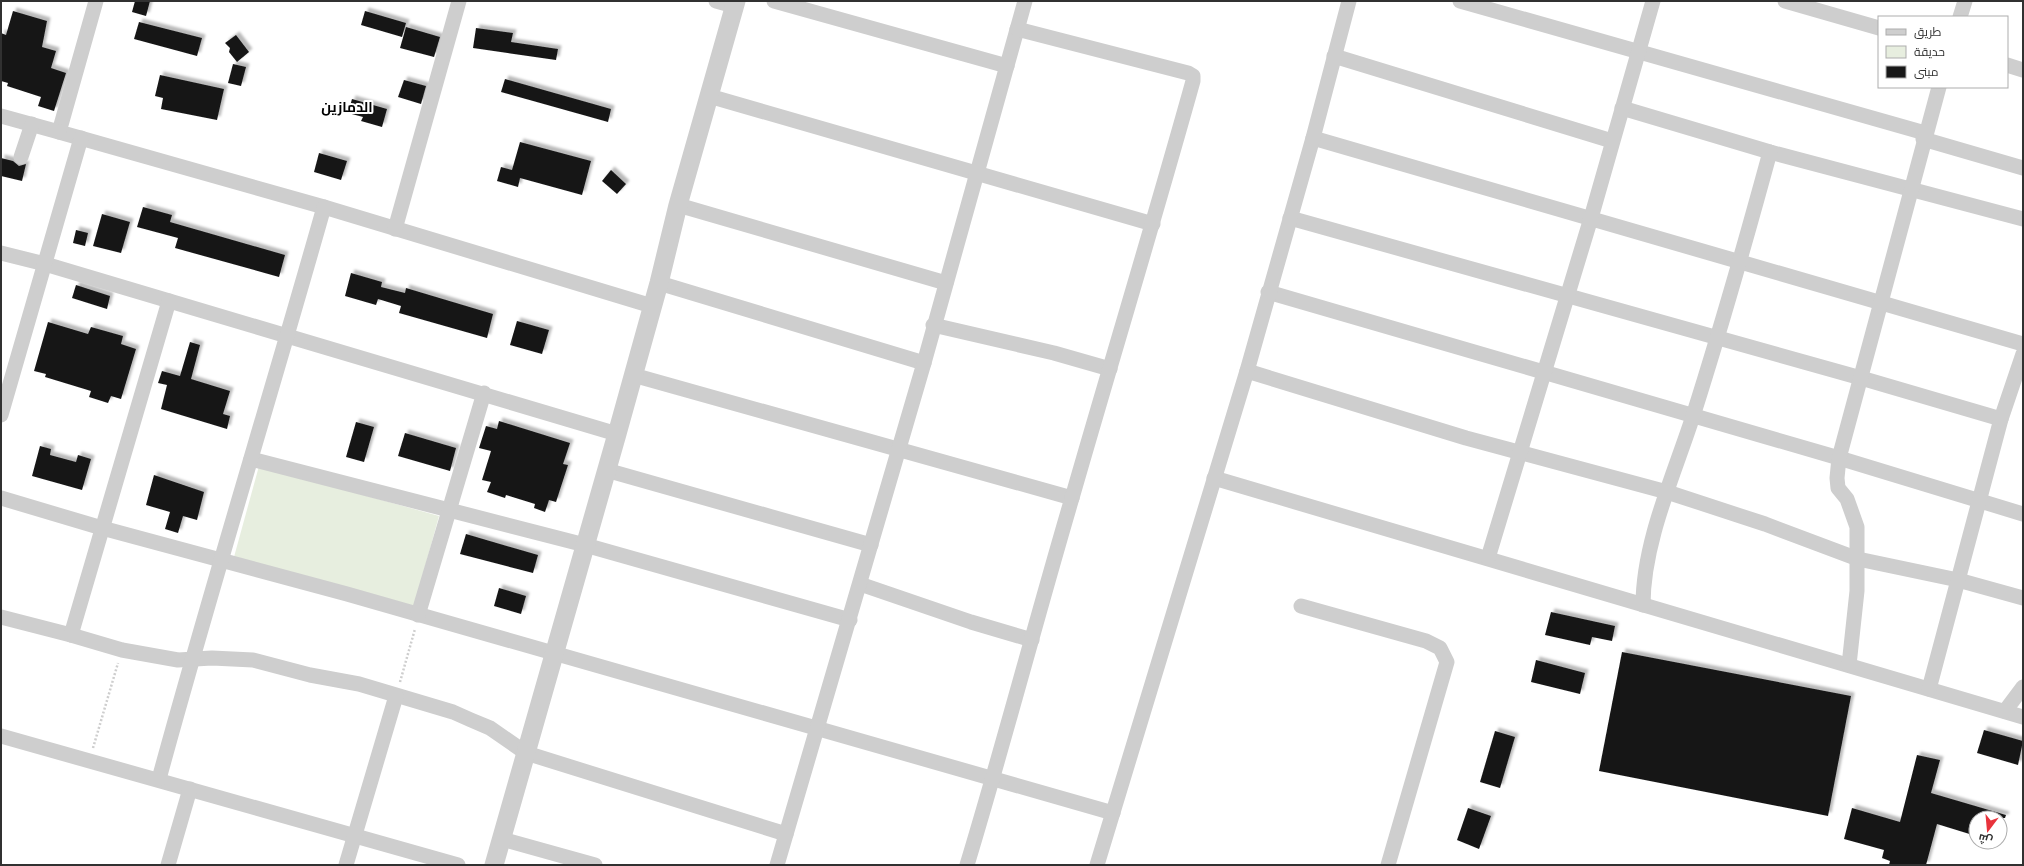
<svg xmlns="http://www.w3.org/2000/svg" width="2024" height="866" font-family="'Nunito Sans',Cairo,sans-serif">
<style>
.green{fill:#e7eedf}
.building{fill:#181818;filter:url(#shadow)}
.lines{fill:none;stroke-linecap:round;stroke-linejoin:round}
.path{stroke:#cecece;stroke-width:2.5;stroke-dasharray:2 2;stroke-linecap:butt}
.minor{stroke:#cecece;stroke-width:15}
.tertiary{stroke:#cecece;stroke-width:19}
.labels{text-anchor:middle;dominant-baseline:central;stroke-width:4;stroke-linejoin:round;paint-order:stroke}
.quarter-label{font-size:14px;font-weight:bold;fill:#000;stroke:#fff}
</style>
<defs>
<filter id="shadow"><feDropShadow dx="3.5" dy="-3.5" stdDeviation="1" flood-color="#0004"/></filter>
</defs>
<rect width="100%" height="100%" fill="#fff"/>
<!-- green -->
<polygon class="green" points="259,466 439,516 414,607 234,557"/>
<!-- building -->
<g class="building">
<polygon points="135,1 150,1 146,16 132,12"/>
<polygon points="13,11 47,21 42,47 56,51 51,68 66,73 54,111 38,106 41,97 7,86 8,83 1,81 1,33 6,35"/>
<polygon points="365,11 406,23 402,37 361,25"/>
<polygon points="139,22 202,38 197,56 134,39"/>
<polygon points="406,27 440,37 434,57 400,48"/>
<polygon points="476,28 513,33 511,42 558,49 556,60 473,48"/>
<polygon points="236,35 249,52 237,62 229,52 230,48 225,43"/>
<polygon points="233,64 246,67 241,86 228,83"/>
<polygon points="160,75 224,89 217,120 161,109 163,98 155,96"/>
<polygon points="505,79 611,109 608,122 501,92"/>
<polygon points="404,80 426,86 421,104 398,97"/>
<polygon points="352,99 387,109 382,127 361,121 363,117 348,113"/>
<polygon points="520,142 591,161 582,195 520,178 518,187 497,181 501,167 512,170"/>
<polygon points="319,153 347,161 341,180 314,172"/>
<polygon points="1,158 13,161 19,166 26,164 22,181 1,176"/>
<polygon points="611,170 626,184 617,194 602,181"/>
<polygon points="143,207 172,215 170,222 285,255 279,277 175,248 178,238 137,227"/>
<polygon points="102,214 130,222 121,253 93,246"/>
<polygon points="76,230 88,233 85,246 73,243"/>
<polygon points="351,273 382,282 381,287 405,293 406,288 493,314 487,338 399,313 401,306 378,299 376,305 345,296"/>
<polygon points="76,285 110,296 107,309 72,298"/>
<polygon points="517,321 549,330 542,354 510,345"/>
<polygon points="48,322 88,334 91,327 123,336 121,344 136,349 121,399 111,396 108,403 89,397 91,391 45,377 46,374 34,371"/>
<polygon points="190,342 200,345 191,379 230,391 223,414 230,416 227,429 161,409 167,385 158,383 162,371 180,376"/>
<polygon points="499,421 570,443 563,464 568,465 556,502 549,500 545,512 534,508 535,504 506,495 505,498 487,492 491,482 482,480 491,451 479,448 486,426 497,429"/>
<polygon points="356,422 374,427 364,462 346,457"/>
<polygon points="405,433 456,448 450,471 398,456"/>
<polygon points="40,446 51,449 50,455 76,462 78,455 91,459 82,490 32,476"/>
<polygon points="154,475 204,492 197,520 183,516 178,533 165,529 170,512 146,505"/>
<polygon points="466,534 538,555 533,573 460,554"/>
<polygon points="499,588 526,596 521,614 494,606"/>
<polygon points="1551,612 1615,626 1612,641 1592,637 1590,645 1545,635"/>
<polygon points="1622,652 1851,696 1828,816 1599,771"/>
<polygon points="1536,660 1585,673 1580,694 1531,682"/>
<polygon points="1984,730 2023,741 2018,765 1977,753"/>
<polygon points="1495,731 1515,737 1500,788 1480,782"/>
<polygon points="1917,755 1940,760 1931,793 2006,815 2005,818 1976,818 1976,836 1937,824 1926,865 1889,865 1890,861 1882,858 1884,850 1844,839 1852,808 1900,822"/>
<polygon points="1468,808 1491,816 1479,849 1457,840"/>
</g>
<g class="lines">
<!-- path -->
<g class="path">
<polyline points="400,682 415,629"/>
<polyline points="93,748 118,663"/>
</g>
<!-- minor -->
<g class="minor">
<polyline points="96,1 59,132 324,207 652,306"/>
<polyline points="716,1 734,6"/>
<polyline points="774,1 1007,66"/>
<polyline points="1460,1 1925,133"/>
<polyline points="1785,1 1879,28"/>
<polyline points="1960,17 1965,1"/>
<polyline points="1334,56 1612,141"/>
<polyline points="2007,65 2023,70"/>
<polyline points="709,96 1153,224"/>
<polyline points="1622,108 1770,152 2023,219"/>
<polyline points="1,116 59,132"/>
<polyline points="1313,138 2023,344"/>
<polyline points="1923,139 2023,168"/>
<polyline points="21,157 32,124"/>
<polyline points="678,205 946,283"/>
<polyline points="1290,218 1861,378 2001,419"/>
<polyline points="395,229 459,1"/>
<polyline points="1,253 45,264 617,434"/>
<polyline points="659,283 924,363"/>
<polyline points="1268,292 1839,458 2023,514"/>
<polyline points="933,325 1054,353 1110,369"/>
<polyline points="1247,371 1466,438 1667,492 1765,524 1858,559 1958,580 2023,598"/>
<polyline points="633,375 1072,498"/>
<polyline points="1,415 81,138"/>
<polyline points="251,459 585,545 850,620"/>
<polyline points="606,470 871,545"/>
<polyline points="1214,478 2023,717"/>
<polyline points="1,498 102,528 347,594 1113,813"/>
<polyline points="1488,558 1591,218 1653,1"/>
<polyline points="860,584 971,622 1032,640"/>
<path d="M1643,605c0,-63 31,-130 50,-189 28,-88 53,-176 77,-264"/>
<polyline points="1301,606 1426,641 1440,648 1447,662 1388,865"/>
<polyline points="418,615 484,393"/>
<polyline points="1,617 71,635 122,650 178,660 212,658 253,660 310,675 359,684 453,712 471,720 490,728 526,753 786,834"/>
<polyline points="71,635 169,301"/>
<polyline points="1849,665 1857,591 1857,527 1847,499 1838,488 1837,478 1839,458 1939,87"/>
<polyline points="1929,689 2001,419 2023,354"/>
<polyline points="2005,711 2023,687"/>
<polyline points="1,736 458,865"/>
<path d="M159,779c52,-191 111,-381 165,-572"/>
<polyline points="502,839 595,865"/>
<polyline points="168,865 190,789"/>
<polyline points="346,865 396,696"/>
<polyline points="777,865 924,363 1025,1"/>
<path d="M967,865c37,-122 69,-245 105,-367 40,-139 82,-277 121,-417v-5l-5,-3 -171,-44"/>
<polyline points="1097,865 1247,371 1313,138 1349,1"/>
</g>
<!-- tertiary -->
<polyline class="tertiary" points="494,865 617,434 659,283 678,205 736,1"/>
</g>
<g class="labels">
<!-- quarter labels -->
<g class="quarter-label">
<text x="347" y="107">الدمازين</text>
</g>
</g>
<!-- border -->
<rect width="2024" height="866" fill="none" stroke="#313131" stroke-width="4"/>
<!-- legend -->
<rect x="1878" y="16" width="130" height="72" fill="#ffffff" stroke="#adadad"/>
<rect x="1886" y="29" width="20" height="6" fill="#cecece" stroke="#adadad"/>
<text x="1914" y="36" font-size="12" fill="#313131">طريق</text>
<rect x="1886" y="46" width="20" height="12" fill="#e7eedf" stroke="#adadad"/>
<text x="1914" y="56" font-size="12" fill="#313131">حديقة</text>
<rect x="1886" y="66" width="20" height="12" fill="#181818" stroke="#adadad"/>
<text x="1914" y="76" font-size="12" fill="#313131">مبنى</text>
<!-- north arrow -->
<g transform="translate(1988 830) rotate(196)"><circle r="19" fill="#ffffff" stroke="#adadad"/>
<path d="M0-3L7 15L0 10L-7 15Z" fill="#e8333c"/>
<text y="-6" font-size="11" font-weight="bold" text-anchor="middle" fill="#313131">ش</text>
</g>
</svg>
